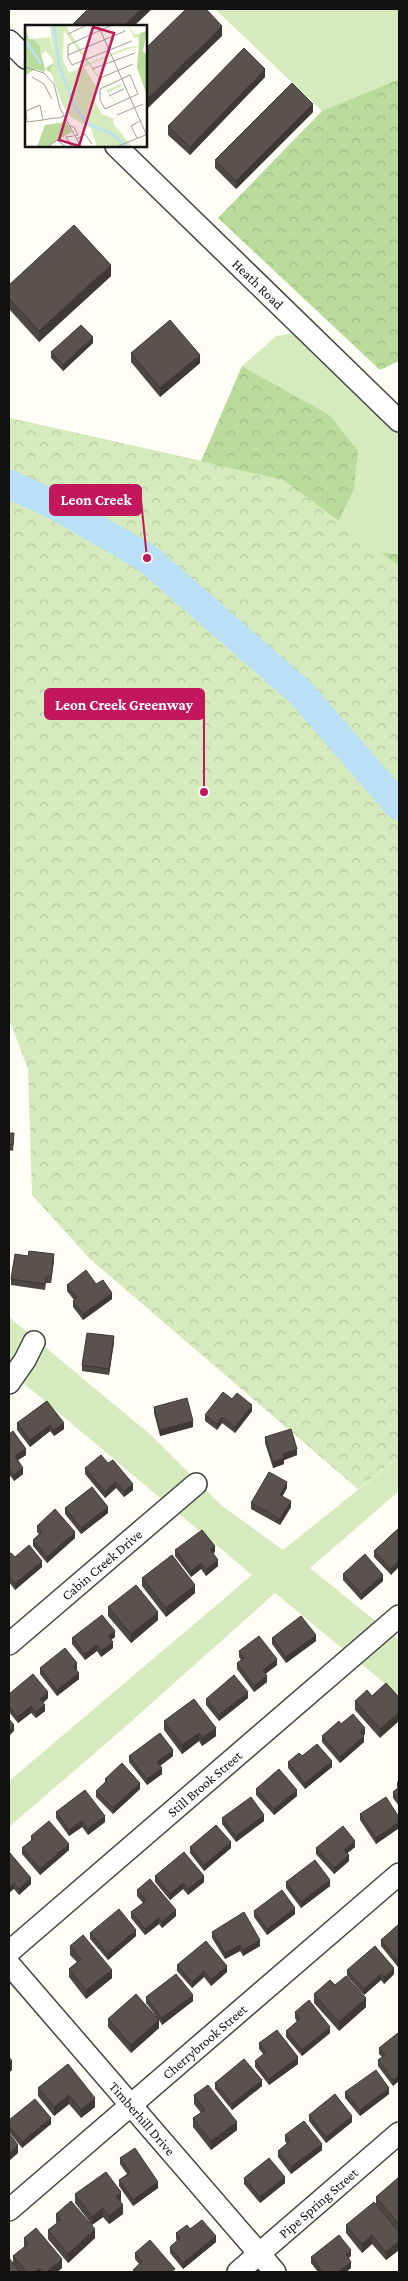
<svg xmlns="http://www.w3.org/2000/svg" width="408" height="2281" font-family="'Crimson Pro',serif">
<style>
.grass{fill:#d5ebbd}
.forest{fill:url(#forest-crowns)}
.park{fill:url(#park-crowns)}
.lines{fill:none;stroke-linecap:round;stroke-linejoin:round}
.river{stroke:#b9e0f7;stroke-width:29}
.minor-casing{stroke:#444;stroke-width:24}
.minor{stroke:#fff;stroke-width:21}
.wall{fill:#4d4742}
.shaded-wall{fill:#3f3936}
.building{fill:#5a524d;stroke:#3f3936}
.labels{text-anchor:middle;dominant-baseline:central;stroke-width:5;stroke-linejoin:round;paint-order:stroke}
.street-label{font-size:14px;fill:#111;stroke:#fff}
.inset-river{fill:none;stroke:#b9e0f7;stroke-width:2.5}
.inset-road{fill:none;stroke:#a09f9a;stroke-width:1}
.view{fill:#c2185b;fill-opacity:0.15;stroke:#c2185b;stroke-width:2.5}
.inset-edge{fill:none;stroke:#111;stroke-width:2.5}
.leader{fill:none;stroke:#c2185b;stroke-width:2}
.callout-dot{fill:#c2185b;stroke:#fff;stroke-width:2}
.callout{fill:#c2185b;stroke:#c2185b;stroke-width:2}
.callout-label{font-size:15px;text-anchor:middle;font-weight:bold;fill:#fff}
</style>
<defs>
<pattern id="forest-crowns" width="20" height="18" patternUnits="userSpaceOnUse" patternTransform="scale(1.25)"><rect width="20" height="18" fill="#b9dc9c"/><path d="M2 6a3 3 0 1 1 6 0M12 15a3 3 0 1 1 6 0" fill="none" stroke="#9ebc85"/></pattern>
<pattern id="park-crowns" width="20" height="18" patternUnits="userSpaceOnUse" patternTransform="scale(1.25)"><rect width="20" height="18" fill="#d5ebbd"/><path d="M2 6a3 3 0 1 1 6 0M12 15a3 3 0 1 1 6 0" fill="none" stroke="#b6c8a1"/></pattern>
</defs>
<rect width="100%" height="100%" fill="#fffdf5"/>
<!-- grass -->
<g class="grass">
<polygon points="215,9 399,9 399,79 322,111"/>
<polygon points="296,333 399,434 399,554 330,547 242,366 276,336"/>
<polygon points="9,1317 152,1436 221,1505 283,1550 399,1457 399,1491 310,1568 399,1640 399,1695 275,1593 125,1727 9,1827 9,1781 252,1575 9,1371"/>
</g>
<!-- forest -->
<g class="forest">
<polygon points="399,79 399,361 380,370 218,218 322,111"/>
<polygon points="242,366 329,415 358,451 354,489 332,534 330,547 399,554 399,675 9,418 201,461"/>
</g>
<!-- park -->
<polygon class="park" points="9,418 284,480 399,566 399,1457 358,1489 90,1259 32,1195 28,1069 9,1019"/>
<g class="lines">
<!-- river -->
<polyline class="river" points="9,484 53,504 147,558 301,693 399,806"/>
<!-- minor casing -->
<g class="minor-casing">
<g id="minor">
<polyline points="9,41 26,58"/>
<path id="s1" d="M116,146l283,275"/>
<polyline points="9,1383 25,1360 34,1342"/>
<path id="s2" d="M9,1644l187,-160"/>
<path id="s3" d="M9,1952l390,-336"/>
<path id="s4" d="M9,1964l266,308"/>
<path id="s5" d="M9,2210l390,-336"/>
<path id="s6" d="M238,2272l161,-139"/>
</g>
</g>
<!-- minor -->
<use href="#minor" class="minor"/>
</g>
<!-- wall -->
<g class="wall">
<polygon points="265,77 190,155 168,135 168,126"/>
<polygon points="313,112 236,189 215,168 215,160"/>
<polygon points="111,276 39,342 9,309 9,285"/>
<polygon points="93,343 63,371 51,358 51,352"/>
<polygon points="131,353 200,363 160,397 131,362"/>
<polygon points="9,1133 14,1139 13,1151 9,1150"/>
<polygon points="54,1260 51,1283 46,1283 45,1290 11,1285 11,1279"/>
<polygon points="96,1284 112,1299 83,1320 73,1307 73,1301 74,1300 67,1291 67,1285"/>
<polygon points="114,1342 109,1375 82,1371 82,1365"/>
<polygon points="232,1399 252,1411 235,1433 222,1423 217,1430 205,1421 205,1415"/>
<polygon points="47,1401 64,1429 54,1436 50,1431 30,1447 17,1430 17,1423"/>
<polygon points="154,1407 193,1427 160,1436 154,1413"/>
<polygon points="9,1434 26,1455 18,1460 23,1474 14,1481 9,1474"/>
<polygon points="265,1437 297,1455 284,1460 284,1464 273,1468 265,1443"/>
<polygon points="108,1463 133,1490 124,1497 116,1488 105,1498 85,1474 85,1468"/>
<polygon points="287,1488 282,1496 291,1507 280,1525 251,1509 251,1503"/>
<polygon points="65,1508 108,1513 81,1534 65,1514"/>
<polygon points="37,1526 75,1538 47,1563 33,1546 33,1540 39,1534 37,1532"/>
<polygon points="399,1528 391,1575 374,1557 374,1551"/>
<polygon points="175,1550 215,1552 213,1553 218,1566 206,1576 201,1569 191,1577 175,1556"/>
<polygon points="9,1554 42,1567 15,1590 9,1582"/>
<polygon points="343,1574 383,1581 361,1600 343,1580"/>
<polygon points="142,1578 195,1593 166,1617 142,1586"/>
<polygon points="108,1607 158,1620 131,1643 108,1616"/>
<polygon points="115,1637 111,1640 113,1648 101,1657 97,1651 85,1660 72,1644 72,1638"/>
<polygon points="272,1638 316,1641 286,1663 272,1644"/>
<polygon points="239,1651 277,1665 266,1673 267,1682 254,1692 237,1669 237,1663 241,1660 239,1657"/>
<polygon points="40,1668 77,1669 76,1670 79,1679 57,1696 40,1674"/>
<polygon points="386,1683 380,1738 355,1710 355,1701 372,1696"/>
<polygon points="9,1694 48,1698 43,1703 45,1711 36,1718 31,1713 18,1723 9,1712"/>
<polygon points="248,1698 219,1721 206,1705 206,1699"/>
<polygon points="164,1721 216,1736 202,1746 199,1741 182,1754 164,1730"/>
<polygon points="341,1724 365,1734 363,1736 364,1742 340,1763 322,1742 322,1736"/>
<polygon points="129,1756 173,1756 160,1766 162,1774 147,1785 129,1762"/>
<polygon points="302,1756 332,1767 305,1789 288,1768 288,1762"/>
<polygon points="105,1779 140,1789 113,1814 96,1797 96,1791 105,1782"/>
<polygon points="397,1781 399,1784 399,1806 393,1798 393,1792 398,1788 397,1787"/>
<polygon points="256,1789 297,1796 274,1815 256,1795"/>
<polygon points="56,1812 105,1822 88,1835 82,1827 69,1836 56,1818"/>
<polygon points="360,1814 399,1817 399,1828 376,1844 360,1820"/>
<polygon points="222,1818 264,1821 236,1842 222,1824"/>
<polygon points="31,1836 69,1850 40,1875 22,1854 22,1848 31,1841"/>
<polygon points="190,1847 231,1848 204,1871 190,1853"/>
<polygon points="355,1847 347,1853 349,1861 334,1874 316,1854 316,1848"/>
<polygon points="9,1855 31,1884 19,1895 14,1889"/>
<polygon points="155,1876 204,1882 188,1895 183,1889 170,1900 155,1882"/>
<polygon points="286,1882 330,1886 301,1908 286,1888"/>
<polygon points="137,1890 176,1916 162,1928 159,1924 145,1935 131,1918 131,1912 143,1903 137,1896"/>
<polygon points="254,1911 295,1914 267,1935 254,1917"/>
<polygon points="399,1924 398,1967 381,1946 381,1940"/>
<polygon points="212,1932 260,1946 243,1956 240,1951 225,1959 212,1938"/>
<polygon points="90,1933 136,1936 108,1960 90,1939"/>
<polygon points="70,1946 112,1978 86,1999 69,1977 69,1969 77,1962 70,1955"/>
<polygon points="177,1965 227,1972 211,1986 204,1977 192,1988 177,1971"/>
<polygon points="347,1970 394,1974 384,1984 381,1980 364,1995 347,1976"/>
<polygon points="335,1985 366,2007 339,2031 314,2003 314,1994"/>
<polygon points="146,1997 193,2001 162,2025 159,2020 159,2028 131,2053 108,2027 108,2019 156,2016 146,2003"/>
<polygon points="295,2012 330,2033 302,2056 286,2037 286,2031 297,2022 295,2018"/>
<polygon points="398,2033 393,2086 378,2066 378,2060 382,2057 379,2054 379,2048"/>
<polygon points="259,2043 298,2064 269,2085 255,2067 255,2061 264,2055 259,2049"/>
<polygon points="68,2064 95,2107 81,2118 69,2104 54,2116 38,2096 38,2088"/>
<polygon points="215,2083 262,2086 232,2110 215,2089"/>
<polygon points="345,2092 389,2094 360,2116 345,2098"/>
<polygon points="194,2095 237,2130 211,2150 193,2127 193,2118 201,2113 194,2104"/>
<polygon points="309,2115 352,2122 326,2143 309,2121"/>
<polygon points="9,2120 51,2124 22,2148 9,2132"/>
<polygon points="285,2135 322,2150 291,2174 278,2157 278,2151 287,2144 285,2141"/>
<polygon points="120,2158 158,2188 133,2206 119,2186 119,2180 127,2174 120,2164"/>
<polygon points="399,2177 399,2250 386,2260 372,2244 362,2253 346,2233 346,2225 376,2204 376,2197"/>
<polygon points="244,2178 285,2183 260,2203 244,2184"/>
<polygon points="75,2194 121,2201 120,2202 123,2214 109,2224 103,2217 92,2225 75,2203"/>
<polygon points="56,2214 95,2238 68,2263 48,2239 48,2230 57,2223 56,2222"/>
<polygon points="190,2229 216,2242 183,2269 170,2253 170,2247 177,2241 176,2239 176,2233"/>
<polygon points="24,2238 62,2268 57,2272 9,2272 13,2264 13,2256 24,2248"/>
<polygon points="135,2253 175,2272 133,2272 133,2270 139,2264 135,2259"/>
<polygon points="351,2256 348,2258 351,2268 346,2272 318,2272 311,2263 311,2257"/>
</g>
<!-- shaded-wall -->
<g class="shaded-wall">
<polygon points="141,9 152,9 134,26 124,26"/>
<polygon points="222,26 222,36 146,110 146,100"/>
<polygon points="265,69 265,77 190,155 190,147"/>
<polygon points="313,104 313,112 236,189 236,181"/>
<polygon points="111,265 111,276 39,342 39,331"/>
<polygon points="93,337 93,343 63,371 63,365"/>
<polygon points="200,355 200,363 160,397 160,388"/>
<polygon points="54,1254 54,1260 51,1283 51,1277"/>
<polygon points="112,1293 112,1299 83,1320 83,1314"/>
<polygon points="114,1336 114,1342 109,1375 109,1369"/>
<polygon points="252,1405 252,1411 235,1433 235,1427"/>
<polygon points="222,1417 222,1423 217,1430 217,1424"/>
<polygon points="193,1421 193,1427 160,1436 160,1430"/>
<polygon points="64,1423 64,1429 54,1436 54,1430"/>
<polygon points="50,1425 50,1431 30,1447 30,1440"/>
<polygon points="26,1449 26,1455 15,1462 15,1456"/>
<polygon points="297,1449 297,1455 284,1460 284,1464 273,1468 273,1462 283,1454"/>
<polygon points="23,1468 23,1474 14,1481 14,1475"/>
<polygon points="116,1482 116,1488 105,1498 105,1492"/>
<polygon points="287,1482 287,1488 280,1501 280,1495"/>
<polygon points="133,1484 133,1490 124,1497 124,1491"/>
<polygon points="291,1501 291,1507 280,1525 280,1519"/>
<polygon points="108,1507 108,1513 81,1534 81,1528"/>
<polygon points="75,1532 75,1538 47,1563 47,1557"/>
<polygon points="215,1546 215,1552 210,1555 210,1549"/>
<polygon points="218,1560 218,1566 206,1576 206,1570"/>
<polygon points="42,1561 42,1567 15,1590 15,1584"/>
<polygon points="399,1561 399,1567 391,1575 391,1569"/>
<polygon points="201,1563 201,1569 191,1577 191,1571"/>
<polygon points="383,1575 383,1581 361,1600 361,1594"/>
<polygon points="195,1585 195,1593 166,1617 166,1608"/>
<polygon points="158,1612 158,1620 131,1643 131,1634"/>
<polygon points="115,1631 115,1637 108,1642 108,1636"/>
<polygon points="316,1635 316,1641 286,1663 286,1657"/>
<polygon points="113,1642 113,1648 101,1657 101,1651"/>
<polygon points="97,1645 97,1651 85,1660 85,1654"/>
<polygon points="277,1659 277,1665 263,1676 263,1670"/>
<polygon points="77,1663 77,1669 73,1672 73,1666"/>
<polygon points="79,1673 79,1679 57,1696 57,1690"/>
<polygon points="267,1676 267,1682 254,1692 254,1686"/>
<polygon points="48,1692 48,1698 40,1705 40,1699"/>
<polygon points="248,1692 248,1698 219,1721 219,1715"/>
<polygon points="45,1705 45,1711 36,1718 36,1712"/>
<polygon points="31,1706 31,1713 18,1723 18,1717"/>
<polygon points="399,1712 399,1721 380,1738 380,1729"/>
<polygon points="14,1725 14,1731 9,1736 9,1730"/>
<polygon points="216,1728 216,1736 202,1746 202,1738"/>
<polygon points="365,1728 365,1734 360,1738 360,1732"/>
<polygon points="199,1733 199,1741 182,1754 182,1745"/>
<polygon points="364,1736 364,1742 340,1763 340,1757"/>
<polygon points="173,1750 173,1756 157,1768 157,1762"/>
<polygon points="332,1761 332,1767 305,1789 305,1783"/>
<polygon points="162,1768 162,1774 147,1785 147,1779"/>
<polygon points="140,1783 140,1789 113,1814 113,1808"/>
<polygon points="297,1790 297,1796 274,1815 274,1809"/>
<polygon points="264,1815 264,1821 236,1842 236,1836"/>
<polygon points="105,1816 105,1822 88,1835 88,1829"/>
<polygon points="82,1821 82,1827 69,1836 69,1830"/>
<polygon points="399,1822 399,1828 376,1844 376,1838"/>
<polygon points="355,1841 355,1847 344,1856 344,1850"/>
<polygon points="231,1842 231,1848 204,1871 204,1865"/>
<polygon points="69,1844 69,1850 40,1875 40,1869"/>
<polygon points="349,1855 349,1861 334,1874 334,1868"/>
<polygon points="204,1876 204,1882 188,1895 188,1889"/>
<polygon points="31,1878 31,1884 19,1895 19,1889"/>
<polygon points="330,1880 330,1886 301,1908 301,1902"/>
<polygon points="14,1883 14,1889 9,1893 9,1887"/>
<polygon points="183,1883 183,1889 170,1900 170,1894"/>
<polygon points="295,1908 295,1914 267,1935 267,1929"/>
<polygon points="176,1910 176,1916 162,1928 162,1922"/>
<polygon points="159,1918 159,1924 145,1935 145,1929"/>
<polygon points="136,1930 136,1936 108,1960 108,1954"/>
<polygon points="260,1940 260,1946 243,1956 243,1950"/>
<polygon points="240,1945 240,1951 225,1959 225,1953"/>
<polygon points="227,1966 227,1972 211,1986 211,1980"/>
<polygon points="394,1968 394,1974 384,1984 384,1977"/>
<polygon points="112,1970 112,1978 86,1999 86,1990"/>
<polygon points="204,1971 204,1977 192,1988 192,1982"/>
<polygon points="381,1974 381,1980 364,1995 364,1989"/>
<polygon points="193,1995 193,2001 162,2025 162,2018"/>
<polygon points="366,1998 366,2007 339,2031 339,2022"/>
<polygon points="159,2020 159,2028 131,2053 131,2045"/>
<polygon points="330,2027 330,2033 302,2056 302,2050"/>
<polygon points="298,2057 298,2064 269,2085 269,2079"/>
<polygon points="12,2061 12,2070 9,2073 9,2064"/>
<polygon points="399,2075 399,2081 393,2086 393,2080"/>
<polygon points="262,2080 262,2086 232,2110 232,2104"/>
<polygon points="389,2088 389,2094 360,2116 360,2110"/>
<polygon points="69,2095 69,2104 54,2116 54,2107"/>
<polygon points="95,2098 95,2107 81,2118 81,2110"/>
<polygon points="352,2116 352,2122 326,2143 326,2137"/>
<polygon points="51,2118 51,2124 22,2148 22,2142"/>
<polygon points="237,2122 237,2130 211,2150 211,2141"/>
<polygon points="322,2144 322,2150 291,2174 291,2167"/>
<polygon points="18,2145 18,2153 9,2161 9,2153"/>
<polygon points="285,2177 285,2183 260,2203 260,2197"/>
<polygon points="158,2182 158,2188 133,2206 133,2200"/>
<polygon points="121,2192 121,2201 116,2205 116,2196"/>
<polygon points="123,2205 123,2214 109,2224 109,2216"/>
<polygon points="103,2208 103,2217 92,2225 92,2217"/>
<polygon points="95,2229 95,2238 68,2263 68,2254"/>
<polygon points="372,2235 372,2244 362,2253 362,2244"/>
<polygon points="216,2236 216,2242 183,2269 183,2263"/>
<polygon points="399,2241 399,2250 386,2260 386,2252"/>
<polygon points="351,2250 351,2256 346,2260 346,2254"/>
<polygon points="62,2259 62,2268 57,2272 47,2272"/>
<polygon points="351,2262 351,2268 346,2272 338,2272"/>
<polygon points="40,2268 40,2272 35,2272"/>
</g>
<!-- building -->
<g class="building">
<polygon points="88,9 141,9 124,26 71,26"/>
<polygon points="186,9 206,9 222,26 146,100 146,48"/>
<polygon points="244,48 265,69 190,147 168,126"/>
<polygon points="292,83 313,104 236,181 215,160"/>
<polygon points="74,225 111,265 39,331 9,298 9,285"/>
<polygon points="170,320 200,355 160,388 131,353"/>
<polygon points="81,325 93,337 63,365 51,352"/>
<polygon points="9,1133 14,1133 13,1145 9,1144"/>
<polygon points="29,1251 54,1254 51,1277 46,1277 45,1284 11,1279 15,1254 28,1256"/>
<polygon points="86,1270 96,1284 103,1280 112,1293 83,1314 73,1301 77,1298 67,1285"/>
<polygon points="87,1333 114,1336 109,1369 82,1365"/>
<polygon points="223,1392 232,1399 237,1393 252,1405 235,1427 222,1417 217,1424 205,1415"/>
<polygon points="187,1398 193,1421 160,1430 154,1407"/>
<polygon points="47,1401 64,1423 54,1430 50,1425 30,1440 17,1423"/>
<polygon points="291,1429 297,1449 283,1454 284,1458 273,1462 265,1437"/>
<polygon points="13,1431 26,1449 15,1456 23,1468 14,1475 9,1468 9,1434"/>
<polygon points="101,1455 108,1463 113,1460 133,1484 124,1491 116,1482 105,1492 85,1468"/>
<polygon points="269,1472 287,1482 280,1495 291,1501 280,1519 251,1503"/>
<polygon points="92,1487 108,1507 81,1528 65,1508"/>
<polygon points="55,1509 75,1532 47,1557 33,1540 42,1532 37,1526"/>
<polygon points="399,1528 399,1561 391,1569 374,1551"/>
<polygon points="202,1530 215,1546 210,1549 218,1560 206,1570 201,1563 191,1571 175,1550"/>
<polygon points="29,1545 42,1561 15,1584 9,1576 9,1554 11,1553 15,1557"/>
<polygon points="365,1554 383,1575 361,1594 343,1574"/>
<polygon points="172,1555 195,1585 166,1608 142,1578"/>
<polygon points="136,1585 158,1612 131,1634 108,1607"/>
<polygon points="102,1615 115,1631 108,1636 113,1642 101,1651 97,1645 85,1654 72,1638"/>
<polygon points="301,1616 316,1635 286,1657 272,1638"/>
<polygon points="259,1636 277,1659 263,1670 267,1676 254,1686 237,1663 244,1658 239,1651"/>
<polygon points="65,1648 77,1663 73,1666 79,1673 57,1690 40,1668"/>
<polygon points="33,1674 48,1692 40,1699 45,1705 36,1712 31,1706 18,1717 9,1706 9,1694"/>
<polygon points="234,1675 248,1692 219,1715 206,1699"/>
<polygon points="386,1683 399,1697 399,1712 380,1729 355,1701 367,1690 372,1696"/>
<polygon points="194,1699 216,1728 202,1738 199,1733 182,1745 164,1721"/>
<polygon points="353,1714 365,1728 360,1732 364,1736 340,1757 322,1736 339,1721 341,1724"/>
<polygon points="9,1719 14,1725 9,1730"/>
<polygon points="160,1733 173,1750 157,1762 162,1768 147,1779 129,1756"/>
<polygon points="317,1744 332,1761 305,1783 288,1762 299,1753 302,1756"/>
<polygon points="122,1763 140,1783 113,1808 96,1791 107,1781 105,1779"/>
<polygon points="279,1769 297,1790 274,1809 256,1789"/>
<polygon points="399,1787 399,1800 393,1792"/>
<polygon points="85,1790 105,1816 88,1829 82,1821 69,1830 56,1812"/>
<polygon points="251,1797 264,1815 236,1836 222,1818"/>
<polygon points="386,1797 399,1817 399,1822 376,1838 360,1814"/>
<polygon points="49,1821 69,1844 40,1869 22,1848 33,1839 31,1836"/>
<polygon points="216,1825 231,1842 204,1865 190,1847"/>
<polygon points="343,1826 355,1841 344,1850 349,1855 334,1868 316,1848"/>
<polygon points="184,1852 204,1876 188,1889 183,1883 170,1894 155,1876"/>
<polygon points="10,1853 31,1878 19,1889 14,1883 9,1887 9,1855"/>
<polygon points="315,1860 330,1880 301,1902 286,1882"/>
<polygon points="150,1879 176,1910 162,1922 159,1918 145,1929 131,1912 146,1901 137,1890"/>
<polygon points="282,1890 295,1908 267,1929 254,1911"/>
<polygon points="119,1909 136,1930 108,1954 90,1933"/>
<polygon points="244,1912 260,1940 243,1950 240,1945 225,1953 212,1932"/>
<polygon points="399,1924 399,1960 398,1961 381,1940"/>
<polygon points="83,1935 112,1970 86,1990 69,1969 81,1959 70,1946"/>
<polygon points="206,1941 227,1966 211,1980 204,1971 192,1982 177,1965"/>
<polygon points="375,1946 394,1968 384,1977 381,1974 364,1989 347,1970"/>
<polygon points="176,1974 193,1995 162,2018 146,1997"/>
<polygon points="346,1976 366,1998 339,2022 314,1994 330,1980 335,1985"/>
<polygon points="136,1994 159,2020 131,2045 108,2019"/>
<polygon points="309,2000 330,2027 302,2050 286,2031 300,2019 295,2012"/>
<polygon points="277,2030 298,2057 269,2079 255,2061 266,2052 259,2043"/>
<polygon points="398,2033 399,2035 399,2075 393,2080 378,2060 385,2055 379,2048"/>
<polygon points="9,2057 12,2061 9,2064"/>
<polygon points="244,2059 262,2080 232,2104 215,2083"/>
<polygon points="68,2064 95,2098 81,2110 69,2095 54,2107 38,2088"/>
<polygon points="376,2070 389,2088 360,2110 345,2092"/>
<polygon points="208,2085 237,2122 211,2141 193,2118 205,2110 194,2095"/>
<polygon points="335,2094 352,2116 326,2137 309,2115"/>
<polygon points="35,2099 51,2118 22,2142 9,2126 9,2120"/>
<polygon points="304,2121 322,2144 291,2167 278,2151 290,2141 285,2135"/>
<polygon points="9,2133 18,2145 9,2153"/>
<polygon points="135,2148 158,2182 133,2200 119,2180 130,2173 120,2158"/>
<polygon points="269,2158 285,2177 260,2197 244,2178"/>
<polygon points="106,2172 121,2192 116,2196 123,2205 109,2216 103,2208 92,2217 75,2194"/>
<polygon points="399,2177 399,2224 376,2197"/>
<polygon points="71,2201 95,2229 68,2254 48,2230 61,2220 56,2214"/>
<polygon points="374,2202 399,2232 399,2241 386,2252 372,2235 362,2244 346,2225"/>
<polygon points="202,2220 216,2236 183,2263 170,2247 180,2238 176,2233 187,2225 190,2229"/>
<polygon points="36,2228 62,2259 47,2272 44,2272 40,2268 35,2272 27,2272 13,2256 28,2244 24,2238"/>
<polygon points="339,2235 351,2250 346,2254 351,2262 338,2272 323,2272 311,2257"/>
<polygon points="150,2240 175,2269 171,2272 135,2272 133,2270 142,2262 135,2253"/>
<polygon points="9,2258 20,2272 9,2272"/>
</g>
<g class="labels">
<!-- street labels -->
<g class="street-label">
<text stroke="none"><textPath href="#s1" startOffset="198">Heath Road</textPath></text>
<text stroke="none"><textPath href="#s2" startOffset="122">Cabin Creek Drive</textPath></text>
<text stroke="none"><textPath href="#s3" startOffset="258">Still Brook Street</textPath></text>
<text stroke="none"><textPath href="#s5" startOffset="258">Cherrybrook Street</textPath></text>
<text stroke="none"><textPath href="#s4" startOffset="204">Timberhill Drive</textPath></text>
<text stroke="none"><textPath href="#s6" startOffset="106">Pipe Spring Street</textPath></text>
</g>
</g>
<!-- overview -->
<g transform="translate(25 25)">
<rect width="122" height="122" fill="#fffdf5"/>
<path d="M40,0l25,38 35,-15 14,-2 -1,-9 -4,1 -6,-13 7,10 5,-2 1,18 -2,-4 -11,2 -37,15 16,26 14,-6 1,2 -13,6 16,25 -36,-52 -19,7 17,-9 -24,-34zM25,12l4,20 -1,3 -7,-9 -4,3 -9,-15z" fill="#d5ebbd"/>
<path d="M0,3l4,11h4l6,7 6,23 8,-6 2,-11 -3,22 -6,-5 -2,3 -9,-3 -10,7zM122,6l-4,20 4,4v41l-10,-29 3,-34zM41,97l6,10 -26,15h-9l8,-22z" fill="#b9dc9c"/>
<path d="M25,0h14l-1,35 6,13 15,-6 12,19 -1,15 4,8 3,5 12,5 -1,4 19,24h-35l-6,-19 -19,-10 -10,-14 -12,-35 4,-8z" fill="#d5ebbd"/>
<path class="inset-river" d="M29,0l5,41 16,41 13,17 24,10 15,13M1,16l15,23"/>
<path class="inset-road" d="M73,0l49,111M87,0l-44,20v13l4,7 60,-24M43,9l19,-9M43,30l57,-24M0,42l19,6 10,11 6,24 21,39M67,44l43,-16M105,50l8,19 -33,15 -5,-9v-11zM7,52l12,7 8,15M73,54l35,-15M84,71l15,-7M92,90l26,-11M18,95l-3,-15 -14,6 1,11 16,-2 11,-2h5l5,-2M45,101l4,1 4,8 -3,1M112,113l-6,-12 9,-5M52,114l8,-5 7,10M22,122l10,-7 9,7M47,122l-6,-10 7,-1M91,122l32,-13"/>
<path class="view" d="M68,2l21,6 -35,113 -20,-6z"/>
<rect width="122" height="122" class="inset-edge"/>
</g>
<!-- callouts -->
<path class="leader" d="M147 558L141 500M204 792L204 704"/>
<g class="callout-dot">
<circle cx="147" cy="558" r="5"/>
<circle cx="204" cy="792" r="5"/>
</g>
<g class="callout">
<rect x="50" y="485" width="91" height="30" rx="5"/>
<rect x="45" y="689" width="159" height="30" rx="5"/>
</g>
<g class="callout-label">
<text x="96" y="505">Leon Creek</text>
<text x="124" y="710">Leon Creek Greenway</text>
</g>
<!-- border -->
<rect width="408" height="2281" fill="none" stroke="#111111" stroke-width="20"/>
</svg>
